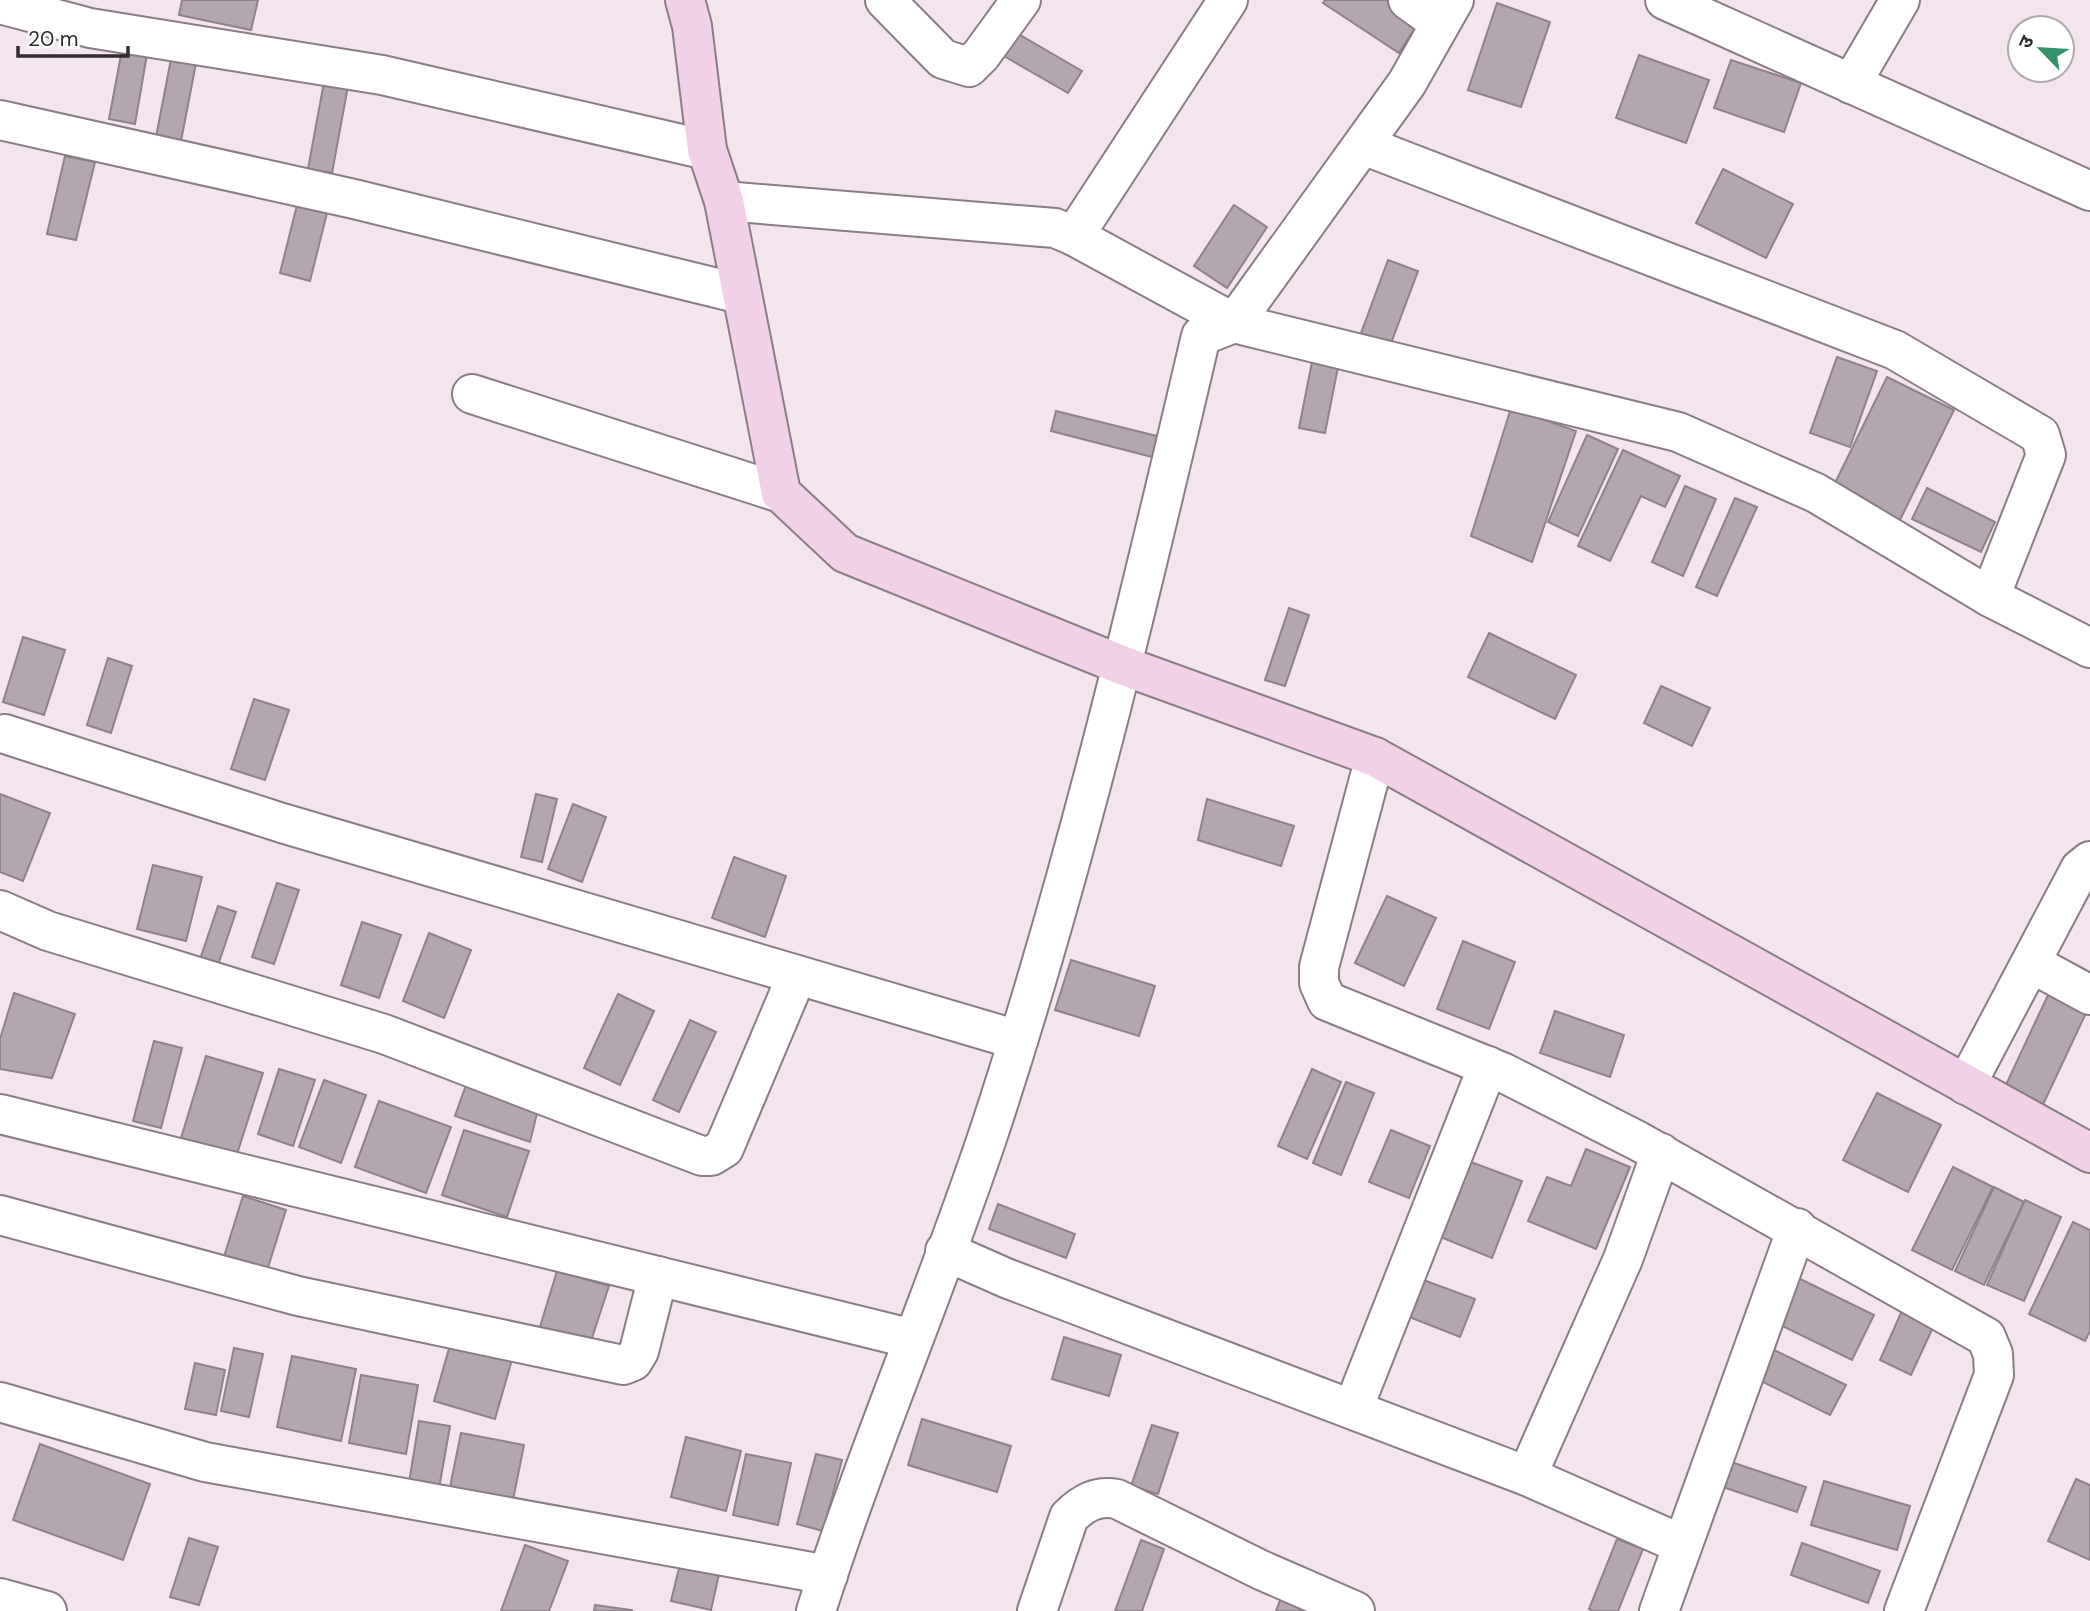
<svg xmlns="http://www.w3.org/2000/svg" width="2090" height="1611" font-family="'DM Sans','Noto Sans Devanagari',sans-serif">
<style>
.building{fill:#b4a6ae;stroke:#90828a;stroke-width:2}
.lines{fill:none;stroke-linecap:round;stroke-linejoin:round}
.street-casing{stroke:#8a7d85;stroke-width:42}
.secondary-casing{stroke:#8a7d85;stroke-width:42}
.street{stroke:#fff;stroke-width:38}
.secondary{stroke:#f2d0e7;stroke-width:38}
</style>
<rect width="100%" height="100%" fill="#f3e4ed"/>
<!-- building -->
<g class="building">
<polygon points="182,0 258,0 251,30 179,15"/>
<polygon points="1325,0 1388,0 1420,20 1399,53 1323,3"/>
<polygon points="1497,3 1550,22 1521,107 1468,90"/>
<polygon points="1015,32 1082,71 1068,93 1002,55"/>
<polygon points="124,39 149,43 135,124 109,119"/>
<polygon points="172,54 197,58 181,141 156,137"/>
<polygon points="1639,55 1709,80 1686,143 1616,118"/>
<polygon points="1731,60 1801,83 1784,132 1714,108"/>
<polygon points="324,82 348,86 332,173 308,169"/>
<polygon points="65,156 95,162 76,240 47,234"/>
<polygon points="1723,169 1793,204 1766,258 1696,223"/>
<polygon points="300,193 330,201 310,281 280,273"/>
<polygon points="1234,205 1267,227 1227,288 1194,266"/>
<polygon points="1388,260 1418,271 1390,346 1360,336"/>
<polygon points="1837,357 1877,371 1850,447 1810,433"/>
<polygon points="1312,362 1338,367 1325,433 1299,428"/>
<polygon points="1887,377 1954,410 1899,522 1832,489"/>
<polygon points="1511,408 1576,431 1532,562 1471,536"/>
<polygon points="1056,411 1161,437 1156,458 1051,431"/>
<polygon points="1587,435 1618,449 1578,536 1548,522"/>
<polygon points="1623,450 1680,476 1665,507 1641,496 1610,561 1578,546"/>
<polygon points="1685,486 1716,499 1683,576 1652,562"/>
<polygon points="1927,488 1995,522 1981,552 1912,519"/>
<polygon points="1735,498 1757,507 1717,596 1696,587"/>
<polygon points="1289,608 1309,615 1285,686 1265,680"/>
<polygon points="1489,633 1576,675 1555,719 1468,677"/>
<polygon points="23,637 65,650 44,715 3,702"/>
<polygon points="108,658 132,666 111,733 87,725"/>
<polygon points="1661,686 1710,708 1692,746 1644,723"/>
<polygon points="254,699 289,710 265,780 231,769"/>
<polygon points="0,794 50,813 23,881 0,872"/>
<polygon points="536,794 557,799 542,862 521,857"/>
<polygon points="1207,799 1294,826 1281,866 1198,840"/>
<polygon points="573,804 606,817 582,882 548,869"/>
<polygon points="734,857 786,876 765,937 712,918"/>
<polygon points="153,865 202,877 186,941 137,929"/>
<polygon points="277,883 299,890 274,964 252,957"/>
<polygon points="1387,896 1436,918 1404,986 1355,963"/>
<polygon points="218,906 236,912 214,977 196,971"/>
<polygon points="362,922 401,935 379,998 341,985"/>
<polygon points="429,933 471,950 444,1018 403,1001"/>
<polygon points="1463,941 1515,962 1489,1029 1437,1009"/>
<polygon points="1071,960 1155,986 1139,1036 1055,1010"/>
<polygon points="14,993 75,1014 52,1078 0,1069 0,1039"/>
<polygon points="618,994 654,1011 620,1085 584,1068"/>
<polygon points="2048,995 2086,1013 2041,1109 2003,1091"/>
<polygon points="1555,1011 1624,1035 1610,1077 1540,1053"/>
<polygon points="690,1020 716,1032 679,1112 653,1100"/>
<polygon points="154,1041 182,1048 161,1128 133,1121"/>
<polygon points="206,1056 263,1073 237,1154 181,1138"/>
<polygon points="279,1069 315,1080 293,1146 258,1134"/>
<polygon points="1312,1069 1341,1082 1307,1159 1278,1146"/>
<polygon points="471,1071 541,1097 530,1142 455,1116"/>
<polygon points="324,1080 366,1095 341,1163 299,1147"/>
<polygon points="1346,1082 1374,1093 1341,1175 1313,1163"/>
<polygon points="1877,1093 1941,1125 1908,1192 1843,1160"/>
<polygon points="379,1101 451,1127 426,1193 355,1167"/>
<polygon points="464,1130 529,1151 507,1217 442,1195"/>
<polygon points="1391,1130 1430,1146 1409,1198 1369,1182"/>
<polygon points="1586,1149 1630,1167 1596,1249 1528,1221 1547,1177 1571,1186"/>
<polygon points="1463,1159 1522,1181 1492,1258 1433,1234"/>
<polygon points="1953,1167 1993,1187 1952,1270 1912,1250"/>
<polygon points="1994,1187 2024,1202 1984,1285 1955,1271"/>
<polygon points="243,1196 286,1210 265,1277 222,1263"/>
<polygon points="2025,1200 2061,1217 2024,1301 1987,1285"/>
<polygon points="998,1204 1075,1234 1066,1258 989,1229"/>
<polygon points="2073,1222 2090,1230 2090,1331 2085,1341 2029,1314"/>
<polygon points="557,1271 609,1286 589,1347 539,1330"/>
<polygon points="1790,1274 1874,1315 1852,1360 1768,1319"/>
<polygon points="1418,1278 1475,1299 1460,1337 1404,1315"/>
<polygon points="1904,1306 1936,1321 1911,1375 1880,1360"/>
<polygon points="1064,1337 1121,1355 1109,1396 1052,1379"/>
<polygon points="452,1338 513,1356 495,1419 434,1401"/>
<polygon points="1764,1345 1846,1385 1830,1415 1749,1375"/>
<polygon points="234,1348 263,1354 249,1417 221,1411"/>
<polygon points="292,1356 356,1369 341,1441 277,1427"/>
<polygon points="195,1363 225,1370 216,1415 185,1409"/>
<polygon points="361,1375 418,1385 406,1454 349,1443"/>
<polygon points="922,1419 1011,1446 997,1492 908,1465"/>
<polygon points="419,1421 450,1426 438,1494 408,1489"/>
<polygon points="1152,1425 1178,1433 1158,1494 1131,1486"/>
<polygon points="461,1433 524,1445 511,1510 448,1497"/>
<polygon points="686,1437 741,1451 726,1511 671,1497"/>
<polygon points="40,1444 150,1484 123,1560 13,1520"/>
<polygon points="746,1454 791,1463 778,1525 733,1515"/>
<polygon points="816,1454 842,1460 823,1531 797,1524"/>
<polygon points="1731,1462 1806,1487 1797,1512 1723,1487"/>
<polygon points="2076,1479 2090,1485 2090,1560 2048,1541"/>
<polygon points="1824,1481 1910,1506 1897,1550 1811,1525"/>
<polygon points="189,1538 218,1547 199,1605 170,1597"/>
<polygon points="1617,1539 1643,1549 1618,1611 1593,1611 1589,1609"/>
<polygon points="1141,1540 1164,1549 1142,1611 1115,1611"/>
<polygon points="1802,1543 1880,1571 1868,1603 1791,1575"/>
<polygon points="525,1545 568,1561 549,1611 501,1611"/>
<polygon points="683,1552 722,1561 711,1610 671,1601"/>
<polygon points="1282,1595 1310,1611 1276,1611"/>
<polygon points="595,1605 632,1610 632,1611 594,1611"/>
</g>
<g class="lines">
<!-- street casing -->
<g class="street-casing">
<g id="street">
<polyline points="885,0 943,59 969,67 981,55 1021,0"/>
<polyline points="1408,0 1440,23"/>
<polyline points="1665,0 2090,191"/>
<polyline points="0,4 90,28 382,75 707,150"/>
<polyline points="1851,84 1900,0"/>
<polyline points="0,120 354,199 741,294"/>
<polyline points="1363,145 1895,350 2040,435 2046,455 1990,597"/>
<polyline points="724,201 1055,228 1074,236 1234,323 1678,432 1816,493 1990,597 2090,648"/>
<polyline points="1074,236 1228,0"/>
<polyline points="472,394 781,493"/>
<polyline points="5,734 282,823 1018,1040"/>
<polyline points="1375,757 1319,967 1319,983 1327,1001 1502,1072 1638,1141 1986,1337 1993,1354 1994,1375 1904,1611"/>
<polyline points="0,910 48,931 384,1034 702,1156 711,1156 724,1148 797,975"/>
<polyline points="2031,963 2090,995"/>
<polyline points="1966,1085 2080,869 2090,861"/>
<polyline points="0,1114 913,1339"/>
<polyline points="0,1215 298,1296 623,1365 633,1361 639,1351 658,1276"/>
<polyline points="945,1251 1006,1278 1527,1476 1681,1544"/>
<polyline points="0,1402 205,1462 828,1575"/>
<polyline points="1353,1409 1488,1066"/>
<polyline points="1527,1476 1623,1259 1661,1153"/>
<polyline points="0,1598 47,1611"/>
<path d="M816,1611c52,-164 121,-322 175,-485 85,-259 148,-525 210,-790l33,-13 173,-240 47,-83"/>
<path d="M1037,1611l32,-94c14,-14 28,-22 48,-18l144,71 94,41"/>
<polyline points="1659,1611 1797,1228"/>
</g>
</g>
<!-- secondary casing -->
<g class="secondary-casing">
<polyline id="secondary" points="685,0 692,26 707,150 724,201 781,493 845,553 1124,666 1375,757 2090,1153"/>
</g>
<!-- street -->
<use href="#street" class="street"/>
<!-- secondary -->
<use href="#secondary" class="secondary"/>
</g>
<!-- north arrow -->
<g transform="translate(2041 49) rotate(295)"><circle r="33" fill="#ffffff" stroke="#adaaac" stroke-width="2"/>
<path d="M0-5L12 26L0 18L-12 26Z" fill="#34926a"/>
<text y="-10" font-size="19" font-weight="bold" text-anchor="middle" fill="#312b2f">उ</text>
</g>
<!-- scale -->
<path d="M18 46v10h110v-10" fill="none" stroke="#312b2f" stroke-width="3.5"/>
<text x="28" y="46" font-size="21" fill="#312b2f" stroke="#ffffff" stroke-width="5" paint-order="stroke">20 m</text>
</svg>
